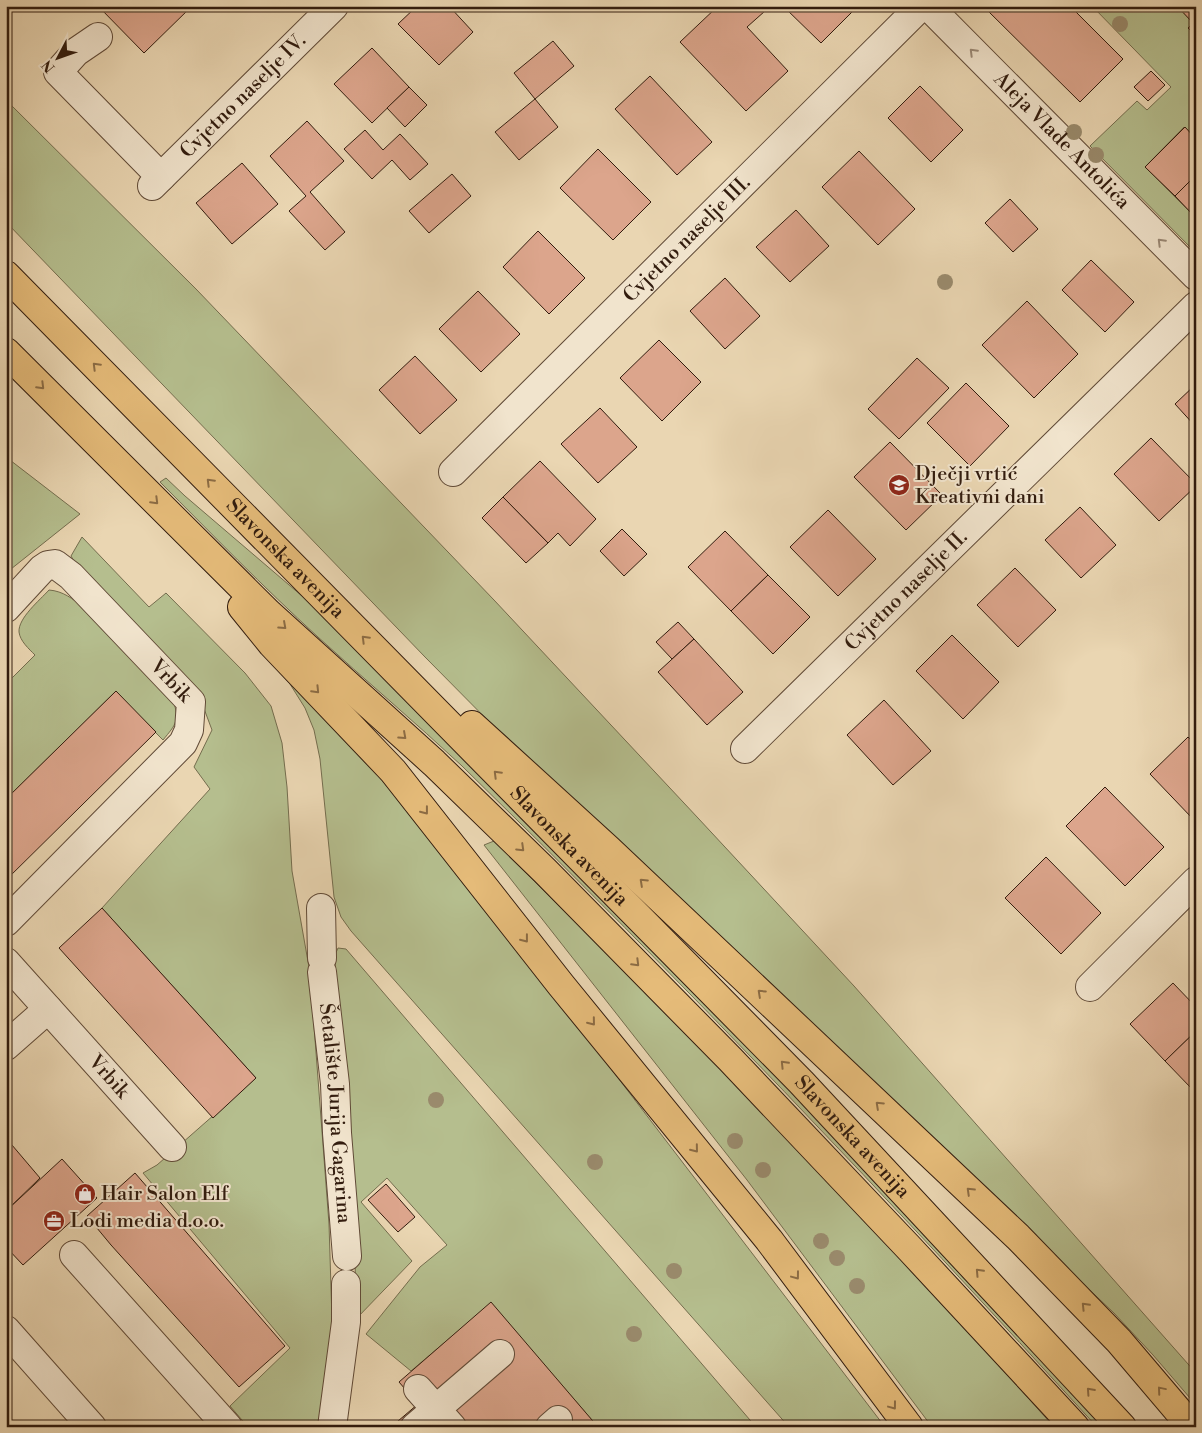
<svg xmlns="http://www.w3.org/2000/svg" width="1202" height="1433" font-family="'Libre Bodoni',serif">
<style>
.green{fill:#b5be8e;stroke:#746d4e}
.building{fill:#dca58c;stroke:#321c0e}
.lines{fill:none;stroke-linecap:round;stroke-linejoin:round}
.minor-casing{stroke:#604a37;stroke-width:30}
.major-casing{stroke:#321c0e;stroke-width:30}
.minor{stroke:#f1e4cd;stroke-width:28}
.major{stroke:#e5bb79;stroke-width:28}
.tree{fill:#9a8b6d}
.oneway{stroke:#9b8a77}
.oneway2{stroke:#8c6c44}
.labels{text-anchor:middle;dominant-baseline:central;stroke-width:4;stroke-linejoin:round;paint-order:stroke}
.street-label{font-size:20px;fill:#321c0e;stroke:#f1e4cd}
.poi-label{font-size:20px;fill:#321c0e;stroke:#f1e4cd;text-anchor:start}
</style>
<rect width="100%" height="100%" fill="#ead6b2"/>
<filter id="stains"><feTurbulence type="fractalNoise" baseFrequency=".004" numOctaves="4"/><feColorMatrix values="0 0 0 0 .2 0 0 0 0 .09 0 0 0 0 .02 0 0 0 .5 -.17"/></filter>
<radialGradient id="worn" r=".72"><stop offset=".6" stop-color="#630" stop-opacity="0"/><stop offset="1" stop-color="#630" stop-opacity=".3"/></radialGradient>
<!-- green -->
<g class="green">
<polygon points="1092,6 1177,6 1193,23 1188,28 1196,36 1196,139 1184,127 1145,167 1196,218 1196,253 1090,146 1137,101 1147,110 1171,87"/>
<polygon points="6,100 196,289 494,600 698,818 854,986 1196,1373 1196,1405 1153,1355 1114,1313 517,750 425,657 6,222"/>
<polygon points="6,457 80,514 6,573"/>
<path d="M166,478l19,18 131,112 492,499 295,320h-6c-206,-226 -416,-448 -635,-661 -47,-44 -97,-86 -144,-129 -55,-50 -106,-103 -158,-155z"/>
<polygon points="82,537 149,607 166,593 245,673 271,706 282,743 287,787 292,871 310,973 329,1224 332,1320 323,1427 248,1427 230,1406 290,1348 143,1173 157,1165 256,1078 102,908 210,789 194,767 212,730 200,698 75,563 71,556"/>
<path d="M49,590c14,1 24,9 34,17l90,93c7,21 3,24 -10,40l-48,-48 -109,107v-115l29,-29c-6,-6 -15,-14 -16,-23 -1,-14 21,-32 30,-42z"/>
<polygon points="271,662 341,732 419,824 563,1006 885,1427 789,1427 351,931 341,917 334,897 320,759 314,730 305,708 290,684"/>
<polygon points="494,841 733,1080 989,1354 1054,1427 932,1427 747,1180 484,845"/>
<polygon points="338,948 346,949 756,1427 598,1427 491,1303 411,1371 366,1334 420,1267 447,1245 387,1178 361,1202 412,1261 356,1319 355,1256 335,971 335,955"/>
</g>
<!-- building -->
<g class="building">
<polygon points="98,6 192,6 144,53"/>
<polygon points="417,6 449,6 473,32 439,65 398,24"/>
<polygon points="718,6 760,6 765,11 747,27 788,71 746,111 680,42"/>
<polygon points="783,6 856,6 857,7 821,43"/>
<polygon points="991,6 1070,6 1123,59 1080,102 987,10"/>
<polygon points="1177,6 1196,6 1196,21 1193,23"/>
<polygon points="1196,21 1196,36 1188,28"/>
<polygon points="553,41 574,66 535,99 514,73"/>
<polygon points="372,48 409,87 372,123 334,84"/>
<polygon points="1151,71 1165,85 1148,101 1134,87"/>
<polygon points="650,76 712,142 677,175 615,109"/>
<polygon points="920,86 963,130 931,162 888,118"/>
<polygon points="409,87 427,105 405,127 387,108"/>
<polygon points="535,99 558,127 519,160 495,132"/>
<polygon points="307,121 344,161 310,192 345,232 325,250 289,211 306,196 270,156"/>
<polygon points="1185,127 1196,139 1196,175 1175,196 1145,167"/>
<polygon points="365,130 383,150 400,134 428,164 410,180 392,160 372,179 344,149"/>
<polygon points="598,149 651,202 613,240 560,188"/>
<polygon points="859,151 915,209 878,245 822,187"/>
<polygon points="242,163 278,204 232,244 196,203"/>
<polygon points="452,174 471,196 429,233 409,211"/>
<polygon points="1196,175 1196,218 1175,196"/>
<polygon points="1010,199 1038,229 1013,252 985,223"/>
<polygon points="796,210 829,246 790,282 756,247"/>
<polygon points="538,231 585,278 549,314 503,267"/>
<polygon points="1091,260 1134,302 1105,332 1062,290"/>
<polygon points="725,278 760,316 725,349 690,311"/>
<polygon points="478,291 520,334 481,372 439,329"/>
<polygon points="1027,301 1078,354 1034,398 982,345"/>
<polygon points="659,340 701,382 662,421 620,378"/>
<polygon points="415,356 457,400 420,434 379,390"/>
<polygon points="917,358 949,388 899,439 868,409"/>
<polygon points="966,383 1009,426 970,466 927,423"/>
<polygon points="1196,384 1196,427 1175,404"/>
<polygon points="600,408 637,447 598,483 561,444"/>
<polygon points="1151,438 1196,484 1196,486 1159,521 1114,474"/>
<polygon points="890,442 942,495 906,530 854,477"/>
<polygon points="540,461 596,519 570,546 558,533 548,543 503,497"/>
<polygon points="503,497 548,543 526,563 482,518"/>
<polygon points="1080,507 1116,545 1081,578 1045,540"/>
<polygon points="828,510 876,559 838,596 790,547"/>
<polygon points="622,529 647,554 624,576 600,551"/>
<polygon points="725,531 768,575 731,611 688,567"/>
<polygon points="1015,568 1056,610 1018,647 977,605"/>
<polygon points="768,575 810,617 773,654 731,611"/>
<polygon points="678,622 694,639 672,659 656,642"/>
<polygon points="952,635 999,682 963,719 916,671"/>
<polygon points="694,639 743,692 707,725 658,672"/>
<polygon points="116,691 156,732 6,880 6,799"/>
<polygon points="884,700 931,751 893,785 847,735"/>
<polygon points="1188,737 1196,745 1196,817 1193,819 1150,774"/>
<polygon points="1105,787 1164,847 1125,886 1066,826"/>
<polygon points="1046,857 1101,913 1061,954 1005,898"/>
<polygon points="102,908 256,1078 213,1118 59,948"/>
<polygon points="1173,983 1196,1007 1196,1031 1165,1061 1130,1024"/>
<polygon points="1196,1031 1196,1085 1192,1089 1165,1061"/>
<polygon points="6,1138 40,1178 6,1211"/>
<polygon points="62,1159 97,1198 23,1265 6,1247 6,1211"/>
<polygon points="135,1173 285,1346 239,1387 111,1245 87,1216"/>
<polygon points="386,1184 415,1217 398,1232 368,1200"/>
<polygon points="491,1302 598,1427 391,1427 418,1404 399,1382"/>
</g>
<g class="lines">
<!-- minor casing -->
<g class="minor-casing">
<g id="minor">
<path id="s1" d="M928,6l268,270"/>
<polyline points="98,37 76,52 58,72 161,177"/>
<path id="s2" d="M152,186l182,-180"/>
<path id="s3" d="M453,472l468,-466"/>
<path id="s4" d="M6,608l36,-39 6,-4 7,-1 16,12 120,126 -2,28 -6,13 -177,179"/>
<path id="s5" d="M745,749l451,-443"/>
<polyline points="321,908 322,958"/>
<path id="s6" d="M6,962l166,185"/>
<path id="s7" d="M322,972l13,112 2,49 10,123"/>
<polyline points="1090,987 1196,881"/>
<polyline points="6,1046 48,1009"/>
<polyline points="74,1255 228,1427"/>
<polyline points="6,1330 92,1427"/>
<polyline points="418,1389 452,1427"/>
<polyline points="332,1427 346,1322 346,1284"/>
<polyline points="415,1427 500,1354"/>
<polyline points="550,1427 558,1420"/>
</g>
</g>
<!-- major casing -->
<g class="major-casing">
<g id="major">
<path id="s8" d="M6,275l795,807 321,345"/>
<polyline points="6,352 268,613 434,763 545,871 730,1059 910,1249 1075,1427"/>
<polyline points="242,607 272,644 393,771 561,985 769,1240 909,1427"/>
<polyline points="472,725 608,849 1018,1237 1119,1341 1192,1427"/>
</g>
</g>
<!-- minor -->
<use href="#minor" class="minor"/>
<!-- major -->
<use href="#major" class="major"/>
</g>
<!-- trees -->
<g class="tree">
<circle cx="1120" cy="24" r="8"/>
<circle cx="1074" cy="132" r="8"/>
<circle cx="1096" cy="155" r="8"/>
<circle cx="945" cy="282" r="8"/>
<circle cx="436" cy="1100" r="8"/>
<circle cx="735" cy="1141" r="8"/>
<circle cx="595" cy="1162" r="8"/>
<circle cx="763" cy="1170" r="8"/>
<circle cx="821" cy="1241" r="8"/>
<circle cx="837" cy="1258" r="8"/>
<circle cx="674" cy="1271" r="8"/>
<circle cx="857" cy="1286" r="8"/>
<circle cx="634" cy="1334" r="8"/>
</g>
<!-- one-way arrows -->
<defs><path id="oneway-chevron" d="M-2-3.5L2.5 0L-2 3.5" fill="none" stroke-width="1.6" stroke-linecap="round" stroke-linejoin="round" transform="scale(1.25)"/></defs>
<g class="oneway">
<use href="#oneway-chevron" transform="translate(973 52) rotate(-135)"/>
<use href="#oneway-chevron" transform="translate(1161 242) rotate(-135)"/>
</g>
<g class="oneway2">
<use href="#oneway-chevron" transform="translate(96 366) rotate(-135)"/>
<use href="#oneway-chevron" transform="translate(41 386) rotate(45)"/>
<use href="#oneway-chevron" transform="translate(210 482) rotate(-135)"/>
<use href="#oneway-chevron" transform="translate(155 501) rotate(45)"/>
<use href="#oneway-chevron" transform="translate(283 626) rotate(42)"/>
<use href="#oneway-chevron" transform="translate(365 639) rotate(-135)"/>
<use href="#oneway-chevron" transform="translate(316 690) rotate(46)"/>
<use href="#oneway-chevron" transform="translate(403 736) rotate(42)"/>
<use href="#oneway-chevron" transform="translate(497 774) rotate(-135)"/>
<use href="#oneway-chevron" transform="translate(425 811) rotate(52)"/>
<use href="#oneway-chevron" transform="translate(521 848) rotate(44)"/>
<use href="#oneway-chevron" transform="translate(643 882) rotate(-137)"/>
<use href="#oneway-chevron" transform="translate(525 939) rotate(52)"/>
<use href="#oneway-chevron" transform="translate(636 963) rotate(45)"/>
<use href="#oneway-chevron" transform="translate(761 993) rotate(-137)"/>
<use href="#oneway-chevron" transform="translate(592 1022) rotate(51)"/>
<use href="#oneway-chevron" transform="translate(784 1064) rotate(-134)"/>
<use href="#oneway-chevron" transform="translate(879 1105) rotate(-137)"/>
<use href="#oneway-chevron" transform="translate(695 1149) rotate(51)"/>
<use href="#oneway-chevron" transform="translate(970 1191) rotate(-136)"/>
<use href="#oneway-chevron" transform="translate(979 1272) rotate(-133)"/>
<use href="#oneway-chevron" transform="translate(796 1276) rotate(53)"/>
<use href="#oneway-chevron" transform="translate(1085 1306) rotate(-134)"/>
<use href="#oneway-chevron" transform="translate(1161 1390) rotate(-130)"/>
<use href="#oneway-chevron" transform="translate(1090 1391) rotate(-132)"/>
<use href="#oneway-chevron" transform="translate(893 1406) rotate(53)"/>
</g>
<!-- icons -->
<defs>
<g id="school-disc" transform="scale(1.125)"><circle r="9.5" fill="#8f2418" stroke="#f1e4cd"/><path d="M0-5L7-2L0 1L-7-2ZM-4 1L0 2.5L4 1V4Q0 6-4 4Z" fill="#fff"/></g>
<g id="shop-disc" transform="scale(1.125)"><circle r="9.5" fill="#8f2418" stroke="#f1e4cd"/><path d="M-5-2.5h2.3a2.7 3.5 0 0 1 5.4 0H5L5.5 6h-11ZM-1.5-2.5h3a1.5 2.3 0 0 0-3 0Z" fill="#fff"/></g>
<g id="office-disc" transform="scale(1.125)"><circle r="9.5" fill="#8f2418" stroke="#f1e4cd"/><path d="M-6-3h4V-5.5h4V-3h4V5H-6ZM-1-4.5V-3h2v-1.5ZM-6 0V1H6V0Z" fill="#fff"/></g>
</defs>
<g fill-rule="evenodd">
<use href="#school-disc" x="899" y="485"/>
<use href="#shop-disc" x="85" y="1194"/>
<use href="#office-disc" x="54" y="1221"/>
</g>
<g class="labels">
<!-- street labels -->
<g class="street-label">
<text stroke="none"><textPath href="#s2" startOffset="128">Cvjetno naselje IV.</textPath></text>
<text stroke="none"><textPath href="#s1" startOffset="190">Aleja Vlade Antolića</textPath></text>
<text stroke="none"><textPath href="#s3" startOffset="330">Cvjetno naselje III.</textPath></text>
<text stroke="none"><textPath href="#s8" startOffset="398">Slavonska avenija</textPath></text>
<text stroke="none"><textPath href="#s5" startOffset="226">Cvjetno naselje II.</textPath></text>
<text stroke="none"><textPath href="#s4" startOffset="232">Vrbik</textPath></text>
<text stroke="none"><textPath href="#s8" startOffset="802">Slavonska avenija</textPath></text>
<text stroke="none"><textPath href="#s6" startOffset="154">Vrbik</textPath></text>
<text stroke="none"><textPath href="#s7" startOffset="142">Šetalište Jurija Gagarina</textPath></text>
<text stroke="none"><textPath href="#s8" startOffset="1208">Slavonska avenija</textPath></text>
</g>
<!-- poi labels -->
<g class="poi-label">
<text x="915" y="474">Dječji vrtić<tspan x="915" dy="23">Kreativni dani</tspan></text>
<text x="101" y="1194">Hair Salon Elf</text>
<text x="70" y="1221">Lodi media d.o.o.</text>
</g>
</g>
<!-- margin -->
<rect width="1202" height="1433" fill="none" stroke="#ead6b2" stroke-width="25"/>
<rect x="8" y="8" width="1187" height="1418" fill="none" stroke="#321c0e" stroke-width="2.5"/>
<rect x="12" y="12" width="1177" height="1408" fill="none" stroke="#321c0e"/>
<!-- north arrow -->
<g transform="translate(58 58) rotate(229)" stroke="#f1e4cd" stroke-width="4" paint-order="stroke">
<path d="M0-4L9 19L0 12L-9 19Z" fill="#321c0e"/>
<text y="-8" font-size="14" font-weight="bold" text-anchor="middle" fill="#321c0e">N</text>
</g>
<rect width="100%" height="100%" filter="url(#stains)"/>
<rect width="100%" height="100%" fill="url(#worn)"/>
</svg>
